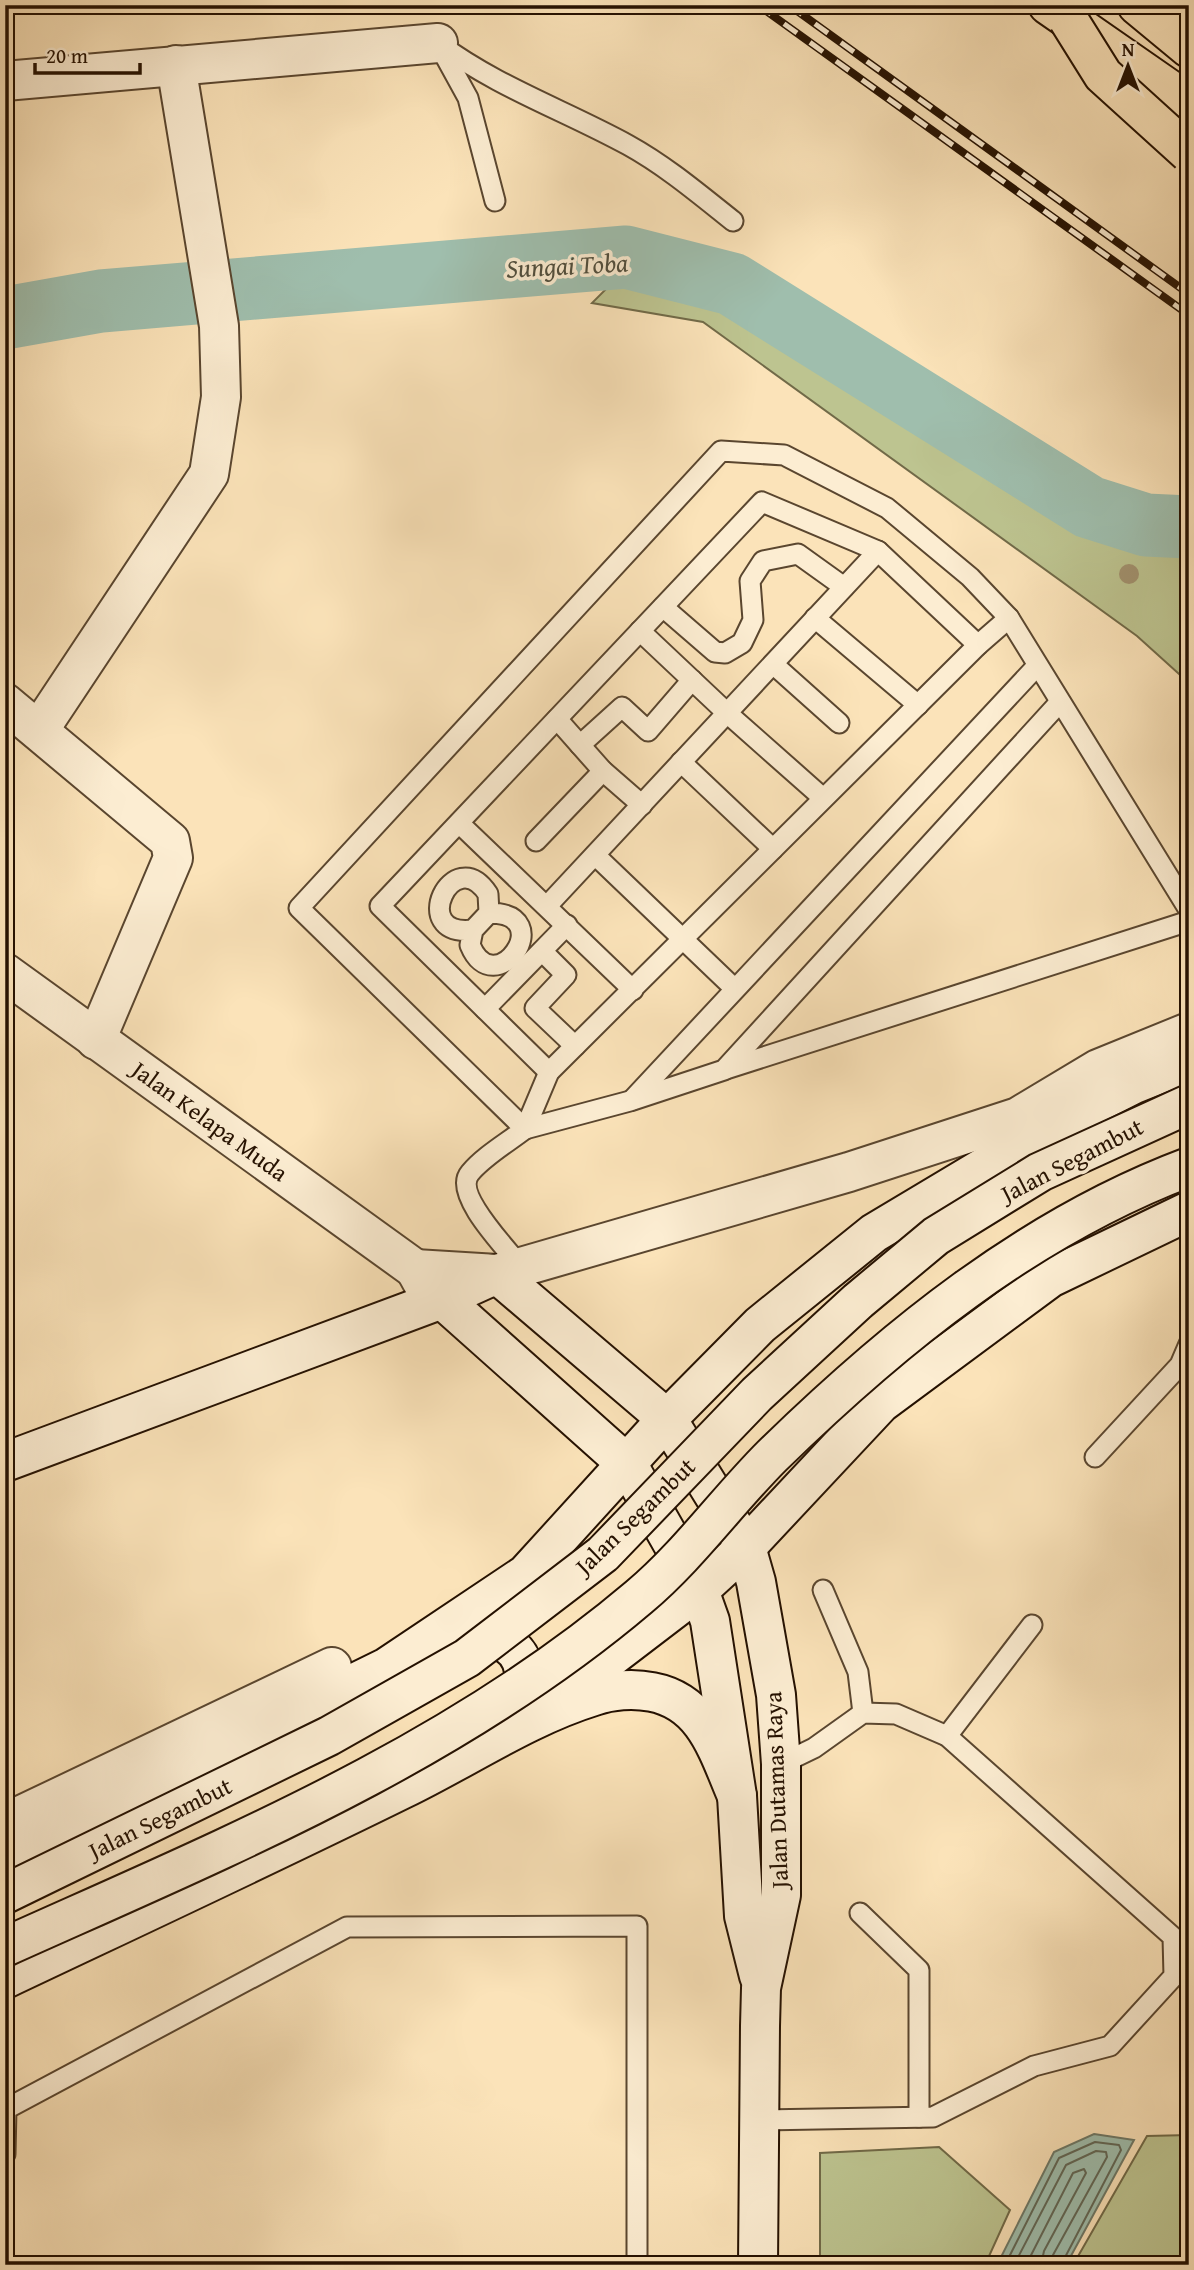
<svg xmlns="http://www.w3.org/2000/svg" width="1194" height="2270" font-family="'Gentium Book Plus',serif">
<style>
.green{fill:#bdc490;stroke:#716a48;stroke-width:2}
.water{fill:#9fbead;stroke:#6e7968;stroke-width:2}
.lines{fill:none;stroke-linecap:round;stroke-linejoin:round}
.shore{stroke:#626857;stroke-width:2}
.river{stroke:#9fbead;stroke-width:63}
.lane-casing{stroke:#5a462f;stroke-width:23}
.street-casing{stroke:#5a462f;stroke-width:42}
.secondary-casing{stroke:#251101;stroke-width:42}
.highway-casing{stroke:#251101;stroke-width:42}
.lane{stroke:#fcedd2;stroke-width:19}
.street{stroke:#fcedd2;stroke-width:38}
.secondary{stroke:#fcedd2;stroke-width:38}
.highway{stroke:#fbe3b9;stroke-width:38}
.rail-casing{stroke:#251101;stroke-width:8}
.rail{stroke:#fcedd2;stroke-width:5;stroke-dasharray:16;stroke-linecap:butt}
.secondary-bridge-casing{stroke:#251101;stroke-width:42;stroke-linecap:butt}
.highway-bridge-casing{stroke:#251101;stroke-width:42;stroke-linecap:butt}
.secondary-bridge{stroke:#fcedd2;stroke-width:38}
.highway-bridge{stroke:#fbe3b9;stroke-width:38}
.tree{fill:#a2926f}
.labels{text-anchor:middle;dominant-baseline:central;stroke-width:7;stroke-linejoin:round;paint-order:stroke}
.street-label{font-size:24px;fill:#251101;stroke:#fcedd2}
.water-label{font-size:26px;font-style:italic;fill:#504e3d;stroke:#fcedd2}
</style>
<rect width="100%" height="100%" fill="#fbe3b9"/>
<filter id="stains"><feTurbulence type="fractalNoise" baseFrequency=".00286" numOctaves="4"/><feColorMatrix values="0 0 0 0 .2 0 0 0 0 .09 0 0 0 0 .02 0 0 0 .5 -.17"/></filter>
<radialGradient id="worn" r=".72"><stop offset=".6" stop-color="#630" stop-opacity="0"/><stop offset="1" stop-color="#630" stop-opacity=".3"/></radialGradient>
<!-- green -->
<g class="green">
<polygon points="619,276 735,303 1063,516 1189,555 1189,683 1137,636 703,322 592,303"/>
<polygon points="1189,2135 1189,2265 1073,2265 1147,2136"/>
<polygon points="939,2147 1010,2210 985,2265 820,2265 820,2153"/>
</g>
<!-- water -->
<polygon class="water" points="1094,2134 1134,2140 1066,2265 997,2265 1054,2152"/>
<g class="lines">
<!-- shore -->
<g class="shore">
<polyline points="1005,2265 1059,2158 1095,2142 1119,2145 1121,2150 1061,2265"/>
<polyline points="1014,2265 1066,2165 1096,2151 1106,2152 1107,2157 1053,2255 1052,2265"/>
<polyline points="1026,2265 1073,2173 1084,2169 1086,2173 1044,2251 1041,2265"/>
</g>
<!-- river -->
<polyline class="river" points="5,318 101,301 626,257 732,284 1089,507 1146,525 1189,527"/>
<!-- lane casing -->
<g class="lane-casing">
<g id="lane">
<path d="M438,43c59,44 126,67 190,102 38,21 71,49 105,76"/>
<polyline points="440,47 468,98 495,201"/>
<polyline points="663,607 715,652 725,653 742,643 753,620 750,581 763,561 798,554 844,587"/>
<polyline points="815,618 918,705"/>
<polyline points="640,631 727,713 823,798"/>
<polyline points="773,664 839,723"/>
<polyline points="557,719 603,771 642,805"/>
<polyline points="580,745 622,707 648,731 692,680"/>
<polyline points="681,762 773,849"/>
<polyline points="459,823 633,990"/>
<polyline points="536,841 603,771"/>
<polyline points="595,855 735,989"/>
<polyline points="547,906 878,551"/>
<path d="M473,930l16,-17 -1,-19c-35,-53 -81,44 -15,36l-3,15c25,60 90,-32 19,-32"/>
<polyline points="542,951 566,975 535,1008 575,1046"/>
<polyline points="485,1009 567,925"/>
<polyline points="726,1069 1189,921"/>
<polyline points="549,1072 380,906 762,502 878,551 978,645"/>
<polyline points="632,1100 1037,666"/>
<polyline points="525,1129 549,1072 978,645 1009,618"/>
<polyline points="525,1129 630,1101 724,1070 1060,702"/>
<path d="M522,1268c-14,-18 -70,-74 -52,-95 14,-17 37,-30 55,-44l-226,-221 422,-457 63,4 103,53 83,69 39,41 180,292"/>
<polyline points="1095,1457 1180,1365 1189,1344"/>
<polyline points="823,1590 858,1672 863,1713"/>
<polyline points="947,1736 1032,1625"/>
<polyline points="860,1913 919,1970 919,2117"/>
<polyline points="759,2120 933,2117 1034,2066 1110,2046 1174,1976 1173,1937 947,1736 896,1714 863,1713 814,1748 781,1764"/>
<polyline points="5,2154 6,2109 347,1927 637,1926 637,2265"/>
</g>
</g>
<!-- street casing -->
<g class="street-casing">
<g id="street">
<polyline points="5,81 438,43"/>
<polyline points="5,703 170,841 173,858 96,1040"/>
<polyline points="39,730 209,474 221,397 219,326 176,65"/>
<polyline points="5,973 415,1269"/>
<polyline points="442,1299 426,1289 415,1269 497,1274 849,1172 1018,1117 1098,1069 1189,1032"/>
<polyline points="5,1823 332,1667"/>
</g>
</g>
<!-- secondary casing -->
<g class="secondary-casing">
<g id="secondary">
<polyline points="442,1299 628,1465 699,1590 710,1621 737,1796 744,1916 759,1976"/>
<polyline points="5,1462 442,1299 497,1274 667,1419 746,1547 756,1582 776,1695 781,1764 781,1895 761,1988 760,2026 758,2265"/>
<path d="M463,1637c35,-3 65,8 61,48 -1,10 0,17 -8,25"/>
<polyline points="555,1700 699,1590 746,1547 881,1403 1050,1278 1189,1211"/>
<polyline points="5,1855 387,1667 526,1574 667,1419 760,1325 874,1233 1063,1120 1134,1084 1189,1062"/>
<path d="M5,1979c133,-63 266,-125 398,-190 64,-31 123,-72 191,-93 17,-6 39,-8 58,-4 53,10 66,60 85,104"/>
</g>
</g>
<!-- highway casing -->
<g class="highway-casing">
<g id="highway">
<polyline points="1048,5 1189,103"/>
<polyline points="1137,5 1189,48"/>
</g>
</g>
<!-- lane -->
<use href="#lane" class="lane"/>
<!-- street -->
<use href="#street" class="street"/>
<!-- secondary -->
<use href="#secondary" class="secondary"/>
<!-- highway -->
<use href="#highway" class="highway"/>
<!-- rail casing -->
<g class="rail-casing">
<g id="rail">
<polyline points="758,5 1189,315"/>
<polyline points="789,5 1189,294"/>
</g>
</g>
<!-- rail -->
<use href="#rail" class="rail"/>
<!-- secondary-bridge casing -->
<g class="secondary-bridge-casing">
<g id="secondary-bridge">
<polyline points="5,1894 329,1736 467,1658 603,1554 757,1394 858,1301 936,1236 1040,1172 1189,1104"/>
<path d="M5,1947c220,-99 448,-192 634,-350 49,-41 88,-96 133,-141 121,-118 257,-229 417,-289"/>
</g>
</g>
<!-- highway-bridge casing -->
<g class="highway-bridge-casing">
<polyline id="highway-bridge" points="1068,19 1103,75 1189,153"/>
</g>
<!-- secondary-bridge -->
<use href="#secondary-bridge" class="secondary-bridge"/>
<!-- highway-bridge -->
<use href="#highway-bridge" class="highway-bridge"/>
</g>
<!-- trees -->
<circle class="tree" cx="1129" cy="574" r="10"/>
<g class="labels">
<!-- street labels -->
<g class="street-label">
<text transform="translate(210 1121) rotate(36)">Jalan Kelapa Muda</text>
<text transform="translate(1072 1160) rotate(-27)">Jalan Segambut</text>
<text transform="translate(635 1516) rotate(-44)">Jalan Segambut</text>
<text transform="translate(776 1790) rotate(-92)">Jalan Dutamas Raya</text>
<text transform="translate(160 1818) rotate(-26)">Jalan Segambut</text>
</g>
<!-- water labels -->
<g class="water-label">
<text transform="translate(567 265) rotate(-3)">Sungai Toba</text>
</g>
</g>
<!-- margin -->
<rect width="1194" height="2270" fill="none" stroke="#fbe3b9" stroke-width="28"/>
<rect x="7" y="7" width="1180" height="2256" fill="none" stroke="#251101" stroke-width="3.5"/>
<rect x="14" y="14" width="1166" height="2242" fill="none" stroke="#251101" stroke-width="2"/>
<!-- north arrow -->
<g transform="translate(1128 66)" stroke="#fcedd2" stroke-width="5" paint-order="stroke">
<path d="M0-5L12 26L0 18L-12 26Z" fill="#251101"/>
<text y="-10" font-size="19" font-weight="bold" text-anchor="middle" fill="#251101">N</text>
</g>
<!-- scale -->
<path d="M35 63v10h105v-10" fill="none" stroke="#251101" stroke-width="3.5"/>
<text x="46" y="63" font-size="21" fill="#251101" stroke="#fcedd2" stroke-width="5" paint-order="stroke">20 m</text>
<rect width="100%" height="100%" filter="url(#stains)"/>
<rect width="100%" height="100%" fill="url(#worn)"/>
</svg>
